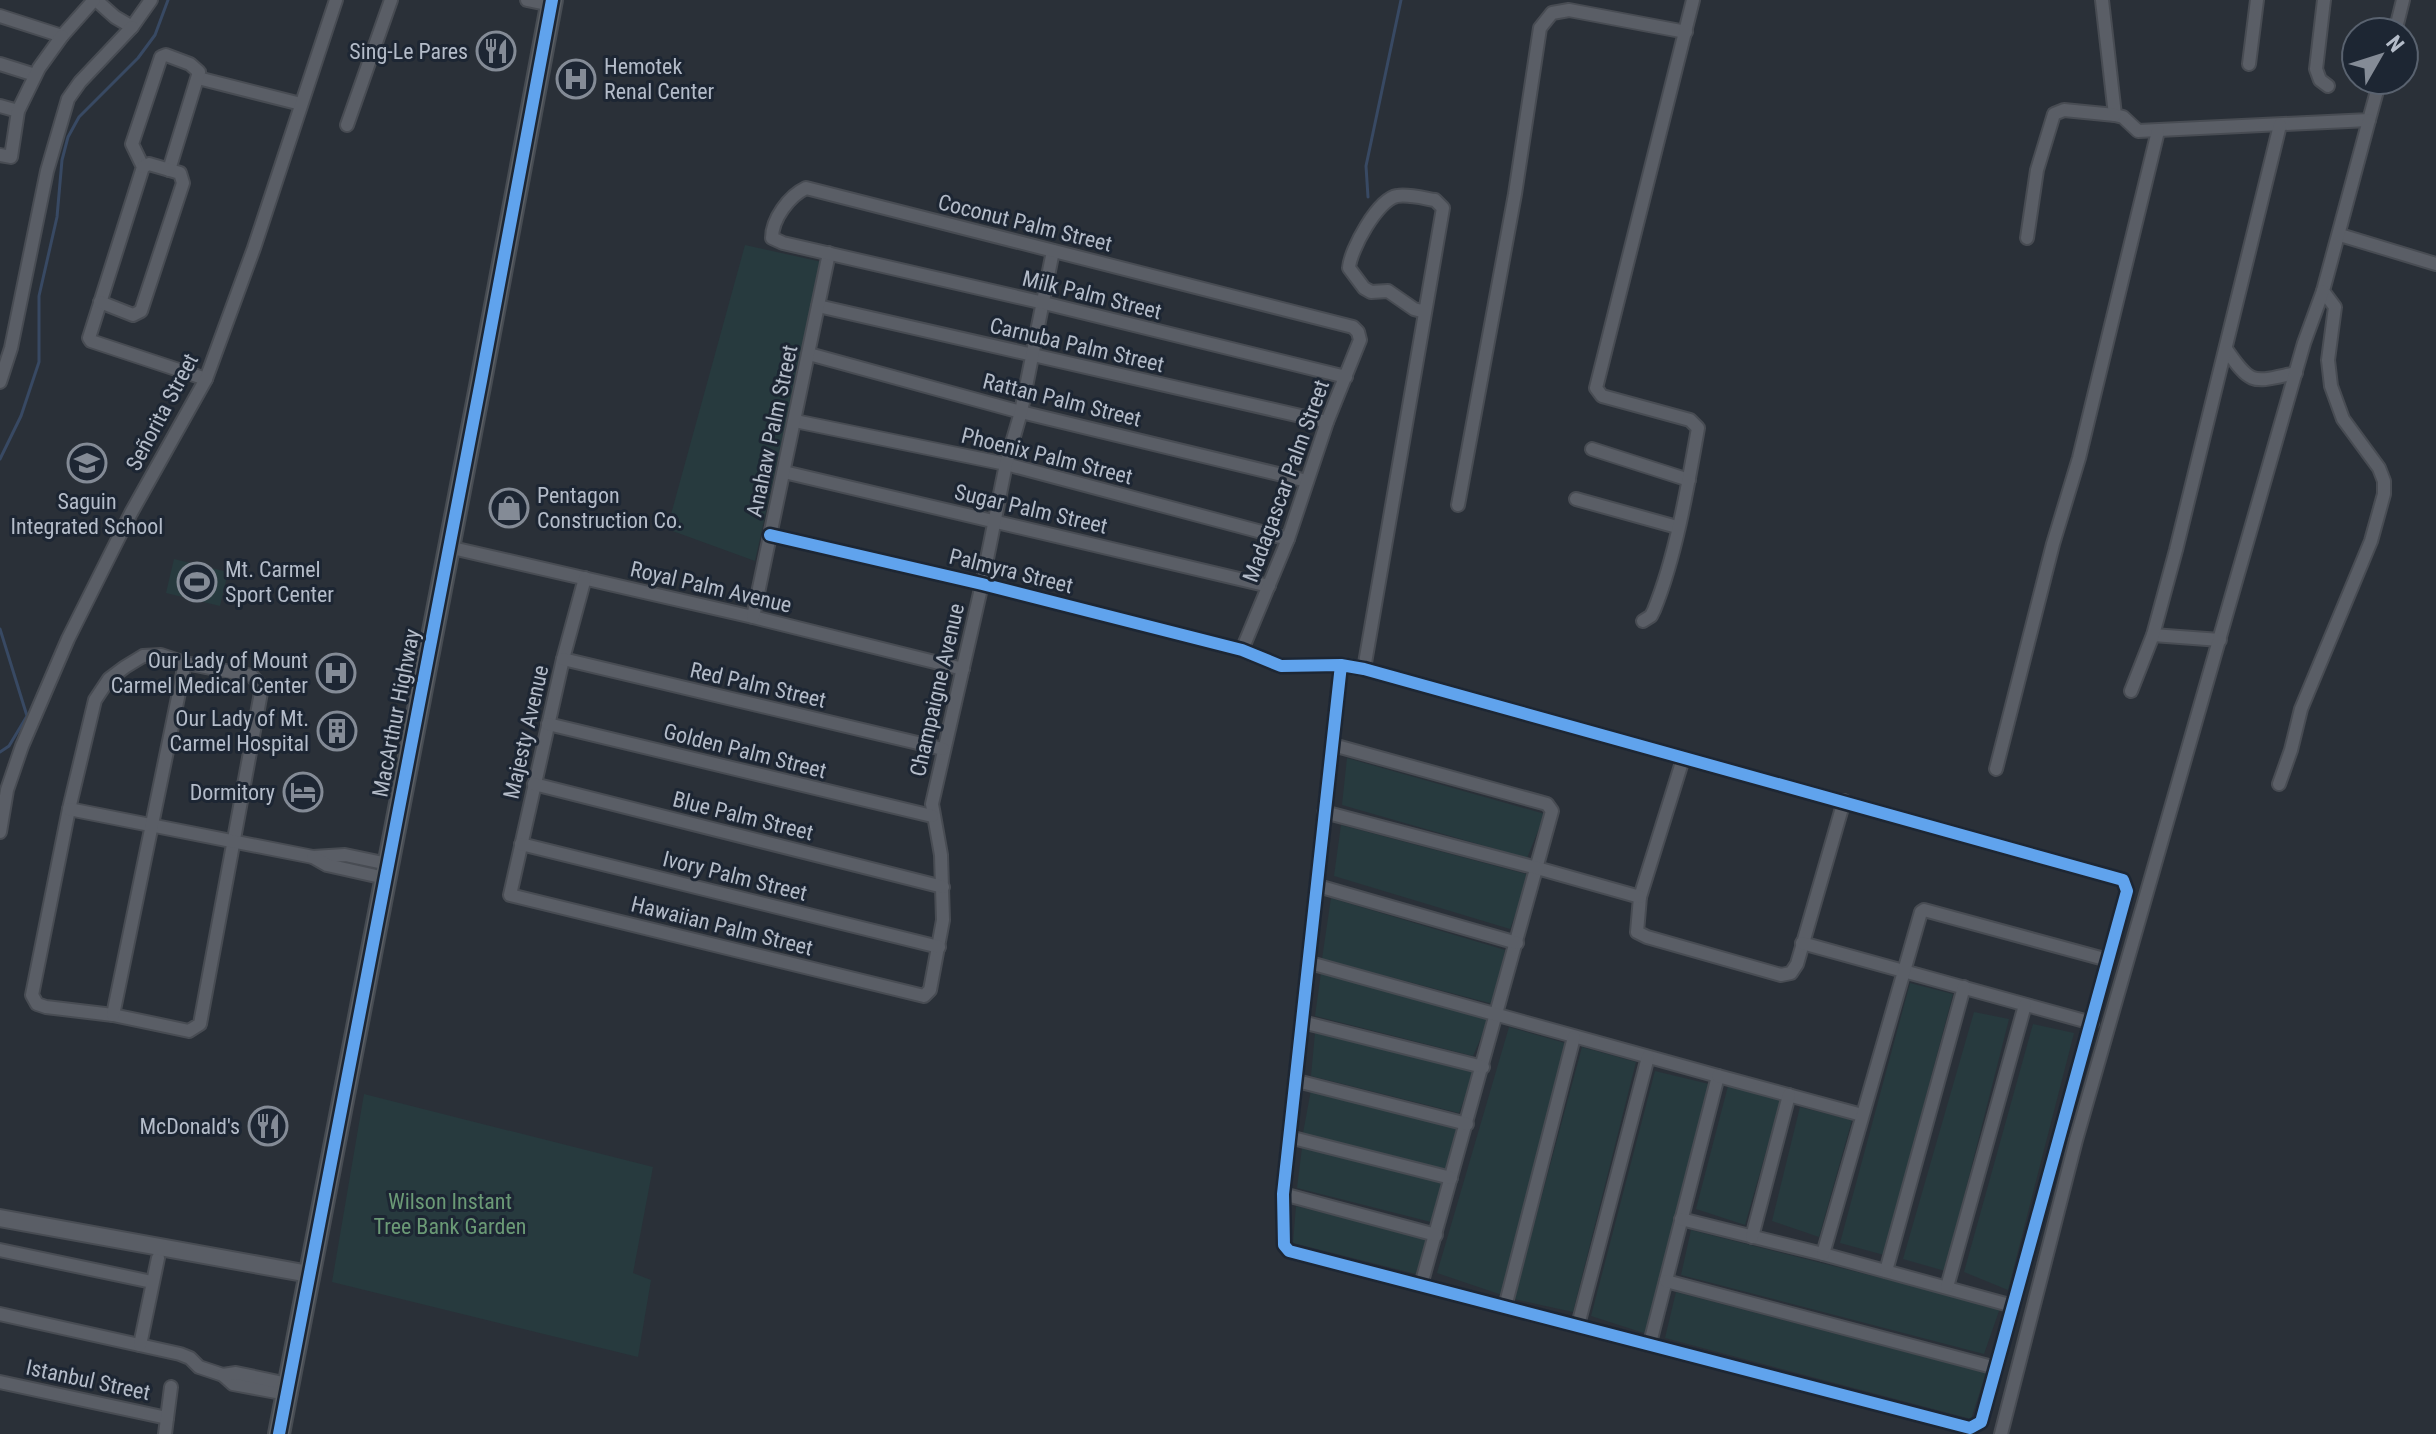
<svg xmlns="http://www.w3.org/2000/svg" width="2436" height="1434" font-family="'Roboto Condensed',sans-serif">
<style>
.green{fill:#273a3e}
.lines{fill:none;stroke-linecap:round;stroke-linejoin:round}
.stream{stroke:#384963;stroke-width:3}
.minor-casing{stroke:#484c53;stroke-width:16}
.tertiary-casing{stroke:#484c53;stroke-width:20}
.trunk-casing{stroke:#474c53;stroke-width:24}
.minor{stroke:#5a5e66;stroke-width:12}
.tertiary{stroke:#5a5e66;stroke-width:16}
.trunk{stroke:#5b5f64;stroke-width:20}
.cycleway-casing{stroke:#1d2633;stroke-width:17}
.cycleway{stroke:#60a3ed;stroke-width:12}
.labels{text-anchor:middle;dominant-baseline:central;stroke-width:6;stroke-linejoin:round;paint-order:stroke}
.poi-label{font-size:22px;fill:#b4bcc9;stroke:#1d2633;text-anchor:end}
.street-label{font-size:22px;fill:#b4bcc9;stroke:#1d2633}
.park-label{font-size:22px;fill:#6b9a76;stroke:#1d2633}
</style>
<rect width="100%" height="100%" fill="#2a3038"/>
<!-- green -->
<g class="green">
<polygon points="745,245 822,262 755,561 667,529"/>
<polygon points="174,559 228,572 220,606 166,593"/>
<polygon points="1347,758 1545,814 1527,858 1342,805"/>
<polygon points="1341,825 1530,875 1510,929 1334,876"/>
<polygon points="1331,898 1505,950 1493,1004 1322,959"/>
<polygon points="1321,973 1489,1019 1473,1056 1315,1016"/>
<polygon points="1910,983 1953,994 1884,1255 1840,1243"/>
<polygon points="1974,1012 2009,1019 1945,1271 1903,1259"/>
<polygon points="2033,1024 2074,1033 2008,1290 1964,1272"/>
<polygon points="1509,1027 1565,1043 1502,1295 1437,1273"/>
<polygon points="1315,1033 1475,1072 1459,1113 1311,1076"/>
<polygon points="1582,1047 1636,1062 1573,1312 1514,1299"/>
<polygon points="1655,1071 1709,1084 1647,1334 1591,1316"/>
<polygon points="1728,1086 1781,1099 1745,1225 1696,1209"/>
<polygon points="1311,1090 1461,1128 1446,1172 1303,1133"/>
<polygon points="364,1094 653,1167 633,1273 651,1280 638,1357 332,1282"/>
<polygon points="1800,1107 1852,1120 1819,1237 1772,1221"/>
<polygon points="1302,1148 1445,1182 1431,1222 1297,1188"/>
<polygon points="1296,1206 1427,1238 1416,1274 1293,1243"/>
<polygon points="1691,1230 2000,1308 1984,1354 1681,1275"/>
<polygon points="1676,1292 1986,1373 1971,1419 1665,1338"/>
</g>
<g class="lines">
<!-- stream -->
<g class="stream">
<polyline points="1368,197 1366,166 1401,0"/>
<polyline points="0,459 21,416 39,362 39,296 57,217 62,160 68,137 79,117 138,58 155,35 168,0"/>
<polyline points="0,629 27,716 9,746 0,752"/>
</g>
<!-- minor casing -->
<g class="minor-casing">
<g id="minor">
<polyline points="96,0 115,17 132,27 151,0"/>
<polyline points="527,0 551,5"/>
<polyline points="2102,0 2115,115 2123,117 2138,131 2369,120 2380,80"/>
<polyline points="2324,0 2316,69 2320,80 2328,86"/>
<polyline points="0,16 62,36 94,0"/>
<polyline points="2395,32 2403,0"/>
<polyline points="0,64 35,75"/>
<polyline points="2249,64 2257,0"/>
<polyline points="198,78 301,104"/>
<polyline points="0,106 18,111"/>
<polyline points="347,125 391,0"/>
<polyline points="0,155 11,157 18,111 39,68 62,36"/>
<polyline points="169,170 199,72 190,64 166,55 161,57 132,144 143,167 89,338 91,341 206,379"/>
<polyline points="2340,235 2436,264"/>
<polyline points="2027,238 2037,170 2054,114 2064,110 2115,115"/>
<polyline points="100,302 133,315 141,311 183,183 180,173 149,164 143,167"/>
<polyline points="818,306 1327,422"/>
<path d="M2226,349c26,38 27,33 70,24"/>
<polyline points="809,354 1021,412 1307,481"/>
<polyline points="0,382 11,348 47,171 68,99 80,82 132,27"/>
<polyline points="795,421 1006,464 1288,539"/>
<polyline points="1592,449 1689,480"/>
<polyline points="784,472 1269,586"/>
<polyline points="1576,499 1677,527"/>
<polyline points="1458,505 1515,194 1540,28 1552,13 1569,10 1686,32"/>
<polyline points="770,535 982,584 1242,650 1281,666 1341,665 1364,669 2123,880 2127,891 1981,1422 1970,1428 1289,1251 1284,1245 1283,1194 1341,665"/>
<polyline points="448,547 753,617 963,669"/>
<polyline points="585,578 563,659 510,895 924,996 930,990 943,920 941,855 932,804 982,584 1006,464 1021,412 1053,251"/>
<polyline points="753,617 829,253"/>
<path d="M1643,621l8,-5 3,-6c22,-54 34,-125 44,-182l-8,-8 -88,-24 -6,-8 97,-388"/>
<polyline points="2153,635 2220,640"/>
<path d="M1242,650l46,-111 39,-117 33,-82 -2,-8 -5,-5 -547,-139c-17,8 -34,31 -34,50l11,5 261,60 302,74"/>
<polygon points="161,655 185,663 252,676 262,687 200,1024 189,1031 113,1015 46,1007 37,1004 32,995 69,809 95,700 109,679 125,667 143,656"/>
<polyline points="563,659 943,749"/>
<path d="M1364,669l79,-461 -8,-8c-12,-2 -27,-6 -38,-4 -19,3 -47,54 -48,72l15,20 7,4 17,-1 26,18 11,3"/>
<polyline points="2131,691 2153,635 2176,550 2280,125"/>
<polyline points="548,724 932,816"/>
<polyline points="1333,745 1547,804 1552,811 1421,1285"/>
<polyline points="1683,759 1640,897 1637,932 1647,937 1781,975 1791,973 1797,964 1844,801"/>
<polyline points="1996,769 2053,544 2079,458 2158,131"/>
<polyline points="534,784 943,887"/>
<polyline points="2279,784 2291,750 2301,709 2371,541 2384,494 2384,481 2379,468 2343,419 2331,386 2328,360 2335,307 2323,291 2369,120"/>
<polyline points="69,809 313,857 345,855 388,864"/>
<polyline points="1324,812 1537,868 1640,897"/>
<polyline points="0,832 7,790 22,746 68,639 131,513 206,379 254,248 336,0"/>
<polyline points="521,844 939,947"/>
<polyline points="313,857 327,865 385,878"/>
<polyline points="1318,886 1517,943"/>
<polyline points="1802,943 2092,1023"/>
<polyline points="1310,963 1718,1076 1650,1343"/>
<polyline points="113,1015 185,663"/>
<polyline points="1302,1022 1483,1067"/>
<polyline points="1718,1076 1862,1115"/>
<polyline points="1297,1081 1467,1124"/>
<polyline points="1289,1137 1451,1178"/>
<polyline points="1283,1194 1436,1235"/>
<polyline points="1681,1219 1823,1254 2013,1306"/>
<polyline points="1752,1237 1789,1095"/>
<polyline points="0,1250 152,1282"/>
<polyline points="1823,1254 1921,912 1924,910 2108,960"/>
<polyline points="1886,1271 1964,987"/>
<polyline points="1666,1281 1996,1368"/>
<polyline points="1947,1287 2025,1005"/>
<polyline points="1505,1307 1574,1037"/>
<polyline points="0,1314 180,1354 190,1358 199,1367 223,1375 233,1384 287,1394"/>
<polyline points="1578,1325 1648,1057"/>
<polyline points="140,1345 158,1258"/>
<polyline points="223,1375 236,1373 288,1384"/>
<polyline points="0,1382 167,1418"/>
<polyline points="165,1434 171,1387"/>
<polyline points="2001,1434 2076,1140 2304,343 2323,291"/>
</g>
</g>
<!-- tertiary casing -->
<g class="tertiary-casing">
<polyline id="tertiary" points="0,1218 309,1274"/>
</g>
<!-- trunk casing -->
<g class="trunk-casing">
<polyline id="trunk" points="279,1434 481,381 552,0"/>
</g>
<!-- minor -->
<use href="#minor" class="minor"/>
<!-- tertiary -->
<use href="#tertiary" class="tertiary"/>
<!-- trunk -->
<use href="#trunk" class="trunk"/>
<!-- cycleway casing -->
<g class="cycleway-casing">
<g id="cycleway">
<polyline points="770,535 982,584 1242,650 1281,666 1341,665 1364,669 2123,880 2127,891 1981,1422 1970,1428 1289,1251 1284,1245 1283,1194 1341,665"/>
<polyline points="279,1434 481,381 552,0"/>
</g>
</g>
<!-- cycleway -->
<use href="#cycleway" class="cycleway"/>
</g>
<!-- icons -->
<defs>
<g id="restaurant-ring" transform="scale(2)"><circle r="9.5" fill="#1d2633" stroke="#848b96" stroke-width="1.5"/><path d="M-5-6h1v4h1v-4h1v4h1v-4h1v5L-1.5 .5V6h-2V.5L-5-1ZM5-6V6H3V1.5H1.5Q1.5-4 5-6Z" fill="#848b96"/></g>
<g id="hospital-ring" transform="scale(2)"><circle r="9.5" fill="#1d2633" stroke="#848b96" stroke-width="1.5"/><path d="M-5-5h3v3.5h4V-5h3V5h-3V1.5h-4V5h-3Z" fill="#848b96"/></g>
<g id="school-ring" transform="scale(2)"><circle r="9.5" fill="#1d2633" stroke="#848b96" stroke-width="1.5"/><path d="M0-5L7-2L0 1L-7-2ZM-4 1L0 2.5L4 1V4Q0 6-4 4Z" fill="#848b96"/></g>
<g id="shop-ring" transform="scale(2)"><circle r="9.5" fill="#1d2633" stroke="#848b96" stroke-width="1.5"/><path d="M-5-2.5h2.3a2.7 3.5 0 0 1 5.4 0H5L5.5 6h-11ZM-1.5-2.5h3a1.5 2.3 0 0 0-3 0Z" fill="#848b96"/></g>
<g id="stadium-ring" transform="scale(2)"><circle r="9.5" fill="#1d2633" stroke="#848b96" stroke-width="1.5"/><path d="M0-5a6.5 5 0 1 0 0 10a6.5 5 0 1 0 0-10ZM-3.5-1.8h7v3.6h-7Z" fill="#848b96"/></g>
<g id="building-ring" transform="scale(2)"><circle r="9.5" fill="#1d2633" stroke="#848b96" stroke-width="1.5"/><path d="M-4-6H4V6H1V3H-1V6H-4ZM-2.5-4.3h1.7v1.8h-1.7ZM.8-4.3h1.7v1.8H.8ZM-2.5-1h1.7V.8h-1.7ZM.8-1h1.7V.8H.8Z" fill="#848b96"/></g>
<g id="hotel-ring" transform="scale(2)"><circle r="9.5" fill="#1d2633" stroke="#848b96" stroke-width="1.5"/><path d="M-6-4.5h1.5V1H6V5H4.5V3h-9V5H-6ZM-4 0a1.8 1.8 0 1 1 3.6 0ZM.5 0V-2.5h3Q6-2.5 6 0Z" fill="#848b96"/></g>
</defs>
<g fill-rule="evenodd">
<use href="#restaurant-ring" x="496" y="51"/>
<use href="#hospital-ring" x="576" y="79"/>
<use href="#school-ring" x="87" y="463"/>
<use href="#shop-ring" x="509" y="508"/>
<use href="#stadium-ring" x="197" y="582"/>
<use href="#hospital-ring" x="336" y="673"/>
<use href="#building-ring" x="337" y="731"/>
<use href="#hotel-ring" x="303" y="792"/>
<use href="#restaurant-ring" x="268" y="1126"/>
</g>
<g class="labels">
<!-- poi labels -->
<g class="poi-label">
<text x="468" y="51">Sing-Le Pares</text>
<text x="604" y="66" text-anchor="start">Hemotek<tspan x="604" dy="25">Renal Center</tspan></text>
<text x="537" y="495" text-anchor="start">Pentagon<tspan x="537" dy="25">Construction Co.</tspan></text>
<text x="87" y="501" text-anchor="middle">Saguin<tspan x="87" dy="25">Integrated School</tspan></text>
<text x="225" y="569" text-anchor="start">Mt. Carmel<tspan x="225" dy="25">Sport Center</tspan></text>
<text x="308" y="660">Our Lady of Mount<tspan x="308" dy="25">Carmel Medical Center</tspan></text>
<text x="309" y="718">Our Lady of Mt.<tspan x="309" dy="25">Carmel Hospital</tspan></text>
<text x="275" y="792">Dormitory</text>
<text x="240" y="1126">McDonald's</text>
</g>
<!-- street labels -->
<g class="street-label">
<text transform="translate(1025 223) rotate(14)">Coconut Palm Street</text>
<text transform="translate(1092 295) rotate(14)">Milk Palm Street</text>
<text transform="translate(1077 345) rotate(13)">Carnuba Palm Street</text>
<text transform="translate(1062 400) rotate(14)">Rattan Palm Street</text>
<text transform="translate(162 412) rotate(-62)">Señorita Street</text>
<text transform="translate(772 431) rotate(-78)">Anahaw Palm Street</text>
<text transform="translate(1047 456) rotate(14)">Phoenix Palm Street</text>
<text transform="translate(1286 481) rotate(-70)">Madagascar Palm Street</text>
<text transform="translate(1031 509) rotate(13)">Sugar Palm Street</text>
<text transform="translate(1011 571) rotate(14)">Palmyra Street</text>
<text transform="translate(711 587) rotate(13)">Royal Palm Avenue</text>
<text transform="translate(758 685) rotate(13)">Red Palm Street</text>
<text transform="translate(937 690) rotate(-77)">Champaigne Avenue</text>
<text transform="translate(396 713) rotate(-79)">MacArthur Highway</text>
<text transform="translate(526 732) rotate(-77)">Majesty Avenue</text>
<text transform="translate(745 751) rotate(14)">Golden Palm Street</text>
<text transform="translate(743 816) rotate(14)">Blue Palm Street</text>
<text transform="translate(735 876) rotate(14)">Ivory Palm Street</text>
<text transform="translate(722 926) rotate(14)">Hawaiian Palm Street</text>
<text transform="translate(88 1380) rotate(12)">Istanbul Street</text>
</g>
<!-- park labels -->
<g class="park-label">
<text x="450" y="1201">Wilson Instant<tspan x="450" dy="25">Tree Bank Garden</tspan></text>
</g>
</g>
<!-- north arrow -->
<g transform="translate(2380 56) rotate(51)"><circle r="38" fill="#1d2633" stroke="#59626f" stroke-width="2"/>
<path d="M0-6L14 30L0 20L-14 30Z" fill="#848b96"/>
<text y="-12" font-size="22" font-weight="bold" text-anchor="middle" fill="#b4bcc9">N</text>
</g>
</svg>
